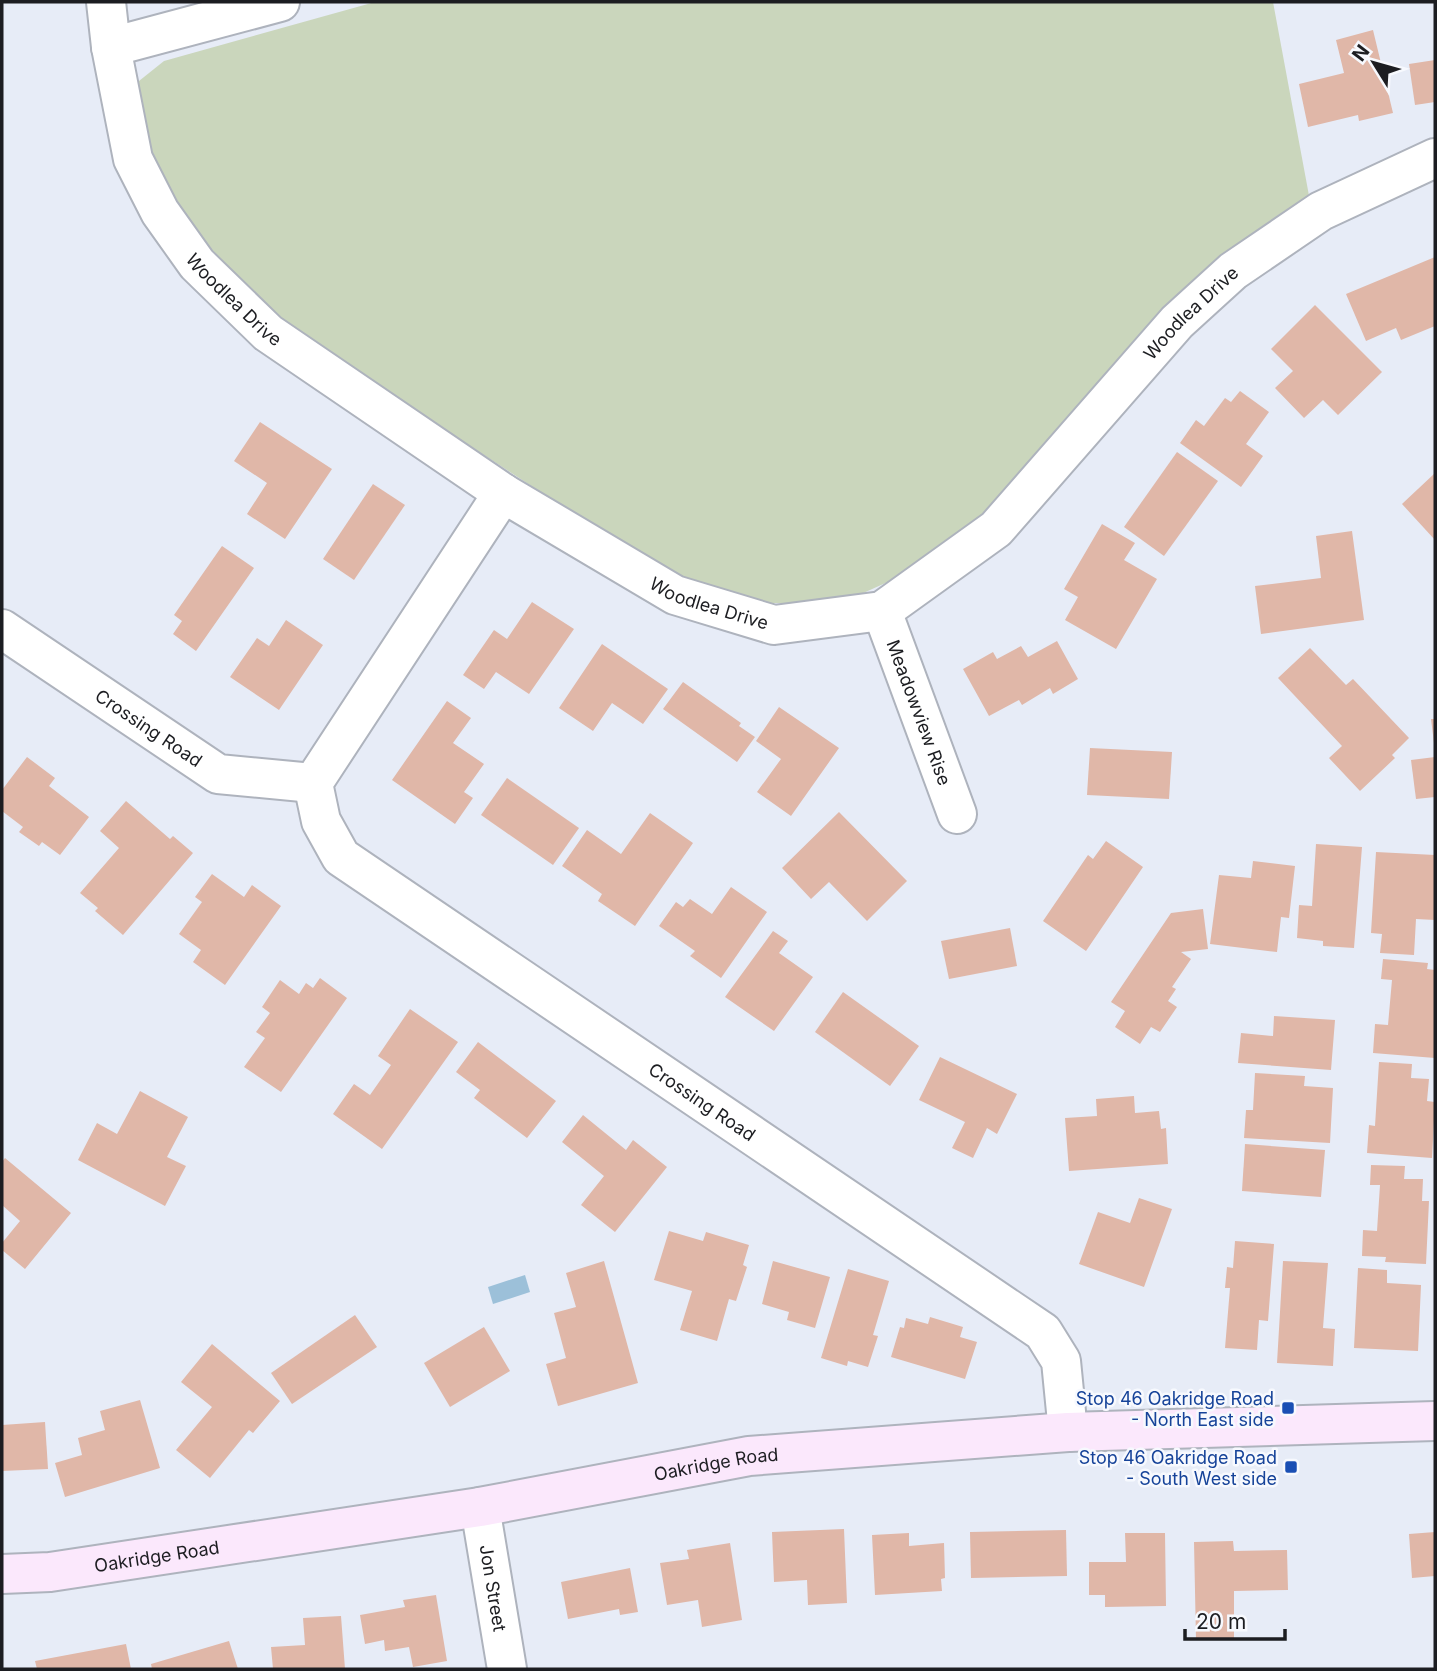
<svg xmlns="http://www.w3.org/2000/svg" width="1437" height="1671" font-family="Inter,sans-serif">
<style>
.green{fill:#cad6bc}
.water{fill:#9cc0d9}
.building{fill:#e0b7a8}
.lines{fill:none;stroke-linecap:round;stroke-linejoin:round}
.street-casing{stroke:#aeb3bd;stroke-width:42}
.secondary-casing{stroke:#aeb3bd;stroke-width:42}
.street{stroke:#fff;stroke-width:38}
.secondary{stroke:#fbe8fc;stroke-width:38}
.transit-dot{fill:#1a4fb4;stroke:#f7f9fe;stroke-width:2.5}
.labels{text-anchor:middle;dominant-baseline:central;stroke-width:5;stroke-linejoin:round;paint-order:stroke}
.street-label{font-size:18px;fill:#1c1d21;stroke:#f7f9fe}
.transit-label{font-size:18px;fill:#164399;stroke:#f7f9fe;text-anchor:end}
</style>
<rect width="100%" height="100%" fill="#e7ecf7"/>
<!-- green -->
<path class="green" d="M375,2h898l37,199 -98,62 -225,251 -57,49 -89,40h-89l-75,-22 -383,-250c-57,-52 -113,-104 -141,-178 -9,-24 -16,-47 -14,-72l25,-20z"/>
<!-- water -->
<polygon class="water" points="525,1275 530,1292 493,1304 488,1287"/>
<!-- building -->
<g class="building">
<polygon points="1373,30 1393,113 1359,121 1358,115 1308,127 1299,84 1344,73 1336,40"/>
<polygon points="1435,60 1435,102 1415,105 1409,64"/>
<polygon points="1435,257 1435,326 1401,340 1396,328 1366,341 1346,294"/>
<polygon points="1315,305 1382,372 1338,415 1323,400 1304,418 1275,388 1293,371 1271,349"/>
<polygon points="1240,391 1269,412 1246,444 1263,456 1241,487 1180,443 1196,420 1204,426 1225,398 1231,402"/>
<polygon points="260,422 332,469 285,539 247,514 267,483 234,461"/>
<polygon points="1177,452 1218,481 1164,556 1124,527"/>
<polygon points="1435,473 1435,540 1402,504"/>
<polygon points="373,484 405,505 354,580 323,559"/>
<polygon points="1102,524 1135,543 1124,560 1157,579 1116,649 1065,620 1078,597 1064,589"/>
<polygon points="1352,531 1364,620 1261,634 1255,586 1321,578 1316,536"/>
<polygon points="222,546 254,568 196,651 173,634 182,621 174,615"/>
<polygon points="532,602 574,629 529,694 496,672 484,689 463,675 494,630 507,639"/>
<polygon points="286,620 323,645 279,710 230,677 257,638 269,646"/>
<polygon points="1057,641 1078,679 1053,694 1050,688 1022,705 1019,700 989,716 963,669 993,652 997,659 1021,646 1028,657"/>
<polygon points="602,644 668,689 643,724 612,703 593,731 559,708"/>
<polygon points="1310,648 1346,685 1353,679 1409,738 1392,755 1395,758 1360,791 1329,758 1342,746 1278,678"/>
<polygon points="683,682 741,723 739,726 755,737 737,762 663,709"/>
<polygon points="447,701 471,718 453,743 484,764 464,792 473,798 455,824 392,780"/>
<polygon points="779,707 839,748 791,816 757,792 781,759 756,741"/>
<polygon points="1431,719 1435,719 1435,743 1434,743"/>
<polygon points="1090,748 1172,752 1169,799 1087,795"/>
<polygon points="27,757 55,778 49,786 89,817 60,855 42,842 39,846 19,832 23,827 2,811 2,790"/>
<polygon points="1435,757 1435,797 1416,799 1411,760"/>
<polygon points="507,778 579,828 553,865 481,815"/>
<polygon points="126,801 170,839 173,836 193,853 123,935 95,911 98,908 80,893 119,848 100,831"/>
<polygon points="839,812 907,881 867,921 829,882 811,899 782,868"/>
<polygon points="650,813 693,843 635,926 598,901 602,894 562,866 587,830 621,854"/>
<polygon points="1106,841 1143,867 1086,951 1043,921 1088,855 1093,859"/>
<polygon points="1316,844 1362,847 1354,948 1323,946 1323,941 1297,938 1299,905 1312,906"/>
<polygon points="1376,852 1435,855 1435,920 1416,919 1414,955 1380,953 1382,934 1371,933"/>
<polygon points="1253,861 1295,866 1289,918 1281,917 1277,952 1210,944 1219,875 1251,878"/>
<polygon points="212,874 244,897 252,885 281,906 225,985 193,962 201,950 179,934 202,902 195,897"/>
<polygon points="731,887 767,912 721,978 690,956 695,951 659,926 676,902 683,907 690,899 712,914"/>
<polygon points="1203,909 1208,949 1181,952 1191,959 1172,987 1176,989 1168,1001 1177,1007 1160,1032 1151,1027 1140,1044 1115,1027 1125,1011 1111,1002 1171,913"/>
<polygon points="1010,928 1017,966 949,979 941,941"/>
<polygon points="773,931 788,941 779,953 813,977 774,1031 725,997"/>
<polygon points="1383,959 1428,963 1427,969 1435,970 1435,1058 1373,1053 1375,1024 1388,1025 1392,980 1381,979"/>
<polygon points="320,978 347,998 281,1092 244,1067 265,1038 256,1032 270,1013 262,1007 280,980 299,994 306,983 313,988"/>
<polygon points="843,992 919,1046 890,1086 815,1032"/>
<polygon points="410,1009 458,1042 382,1149 333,1114 354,1084 370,1095 391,1065 378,1056"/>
<polygon points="1274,1016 1335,1020 1331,1070 1238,1063 1241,1033 1273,1036"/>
<polygon points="478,1042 556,1101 527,1138 474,1098 480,1090 456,1072"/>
<polygon points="940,1057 1017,1094 997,1134 987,1128 973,1158 952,1148 965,1122 919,1100"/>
<polygon points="1379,1062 1412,1064 1411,1078 1429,1079 1427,1101 1435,1102 1432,1158 1367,1153 1369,1125 1375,1126"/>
<polygon points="1255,1073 1305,1076 1304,1086 1333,1088 1330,1143 1244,1138 1246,1110 1253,1110"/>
<polygon points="140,1091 188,1117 167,1157 186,1166 165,1206 78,1160 97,1123 117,1134"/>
<polygon points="1134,1096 1135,1113 1159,1111 1161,1129 1166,1128 1168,1164 1069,1171 1065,1118 1097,1116 1096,1099"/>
<polygon points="583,1115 626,1150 633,1140 667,1167 615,1232 581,1205 604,1176 562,1142"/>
<polygon points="1245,1144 1325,1150 1321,1197 1242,1191"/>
<polygon points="5,1158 71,1213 25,1269 2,1250 2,1243 20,1221 2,1205 2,1162"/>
<polygon points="1371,1165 1405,1166 1404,1179 1423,1179 1422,1201 1429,1201 1426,1264 1385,1262 1386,1257 1362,1256 1363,1230 1377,1231 1380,1185 1370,1185"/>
<polygon points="1139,1198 1172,1209 1144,1287 1079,1264 1098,1212 1130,1223"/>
<polygon points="669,1231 703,1241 706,1232 749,1245 743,1265 747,1267 736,1301 729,1299 717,1341 680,1330 692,1291 654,1280"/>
<polygon points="1235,1241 1274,1244 1268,1321 1259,1320 1257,1350 1225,1348 1230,1288 1225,1288 1227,1267 1233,1268"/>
<polygon points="604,1261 638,1383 558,1406 546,1364 566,1358 554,1313 576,1307 566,1273"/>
<polygon points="773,1261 830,1277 815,1328 787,1320 789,1312 762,1304"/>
<polygon points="1283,1261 1328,1263 1323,1328 1335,1329 1333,1366 1277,1363"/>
<polygon points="1358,1268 1387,1270 1387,1283 1421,1285 1418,1351 1354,1348"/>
<polygon points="848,1269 889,1281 873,1335 878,1336 868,1367 848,1361 847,1366 821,1358"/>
<polygon points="355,1315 377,1347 292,1404 271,1373"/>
<polygon points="930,1317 963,1327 960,1337 977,1342 965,1379 891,1357 900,1327 904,1328 906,1318 928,1324"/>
<polygon points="484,1327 510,1371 450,1407 424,1363"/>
<polygon points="212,1344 280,1401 253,1433 249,1430 210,1478 176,1450 212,1407 181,1382"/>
<polygon points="140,1400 160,1468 65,1497 55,1463 82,1455 78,1438 105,1430 100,1411"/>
<polygon points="45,1422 48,1469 2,1471 2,1425"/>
<polygon points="844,1529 847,1603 808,1605 807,1580 774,1582 772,1532"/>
<polygon points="1066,1530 1067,1576 971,1578 970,1532"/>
<polygon points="1435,1532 1435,1576 1412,1578 1409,1534"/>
<polygon points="909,1533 909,1546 944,1543 945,1578 941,1579 942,1591 875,1595 872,1535"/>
<polygon points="1125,1533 1165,1533 1166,1606 1105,1607 1105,1595 1089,1595 1089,1562 1126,1562"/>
<polygon points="1233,1541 1234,1551 1287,1550 1288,1590 1234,1591 1234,1638 1196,1640 1194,1542"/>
<polygon points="730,1543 742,1620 702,1627 698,1600 667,1605 660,1563 689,1559 687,1550"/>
<polygon points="630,1568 638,1612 620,1615 619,1609 568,1619 561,1582"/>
<polygon points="436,1595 447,1661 413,1667 409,1647 385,1651 384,1640 365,1644 360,1615 405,1607 403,1600"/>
<polygon points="341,1616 345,1669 273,1669 271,1647 305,1645 303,1618"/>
<polygon points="229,1641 238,1669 152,1669 151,1664"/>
<polygon points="126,1644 131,1669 37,1669 35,1661"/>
</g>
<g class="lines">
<!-- street casing -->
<g class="street-casing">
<g id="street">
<path id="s1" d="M106,2l5,45 22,112 27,53 37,52 71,69 235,160 172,102 99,30 108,-14 114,-82 181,-207 56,-51 88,-60 114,-53"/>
<polyline points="111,47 280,2"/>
<path id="s2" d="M503,493l-190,290 8,38 20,36 702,475 18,29 7,71"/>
<path id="s3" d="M882,611l75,203"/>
<path id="s4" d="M2,629l216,145 95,9"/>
<path id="s5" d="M480,1507l27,162"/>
</g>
</g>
<!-- secondary casing -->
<g class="secondary-casing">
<g id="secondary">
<path id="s6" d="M2,1574l48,-2 430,-65 269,-51 319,-24 367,-11"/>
</g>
</g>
<!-- street -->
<use href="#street" class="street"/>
<!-- secondary -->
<use href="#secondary" class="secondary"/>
</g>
<!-- markers -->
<g class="transit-dot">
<rect x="1281" y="1401" width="14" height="14" rx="3.5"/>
<rect x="1284" y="1460" width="14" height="14" rx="3.5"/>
</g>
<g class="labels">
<!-- street labels -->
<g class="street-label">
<text stroke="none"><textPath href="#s1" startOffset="334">Woodlea Drive</textPath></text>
<text stroke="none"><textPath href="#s1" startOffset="1510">Woodlea Drive</textPath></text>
<text stroke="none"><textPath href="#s1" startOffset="901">Woodlea Drive</textPath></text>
<text stroke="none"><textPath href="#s3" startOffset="108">Meadowview Rise</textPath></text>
<text stroke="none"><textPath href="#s4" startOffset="177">Crossing Road</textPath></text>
<text stroke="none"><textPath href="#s2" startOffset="863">Crossing Road</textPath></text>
<text stroke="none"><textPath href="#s6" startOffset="723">Oakridge Road</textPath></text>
<text stroke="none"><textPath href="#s6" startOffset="156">Oakridge Road</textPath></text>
<text stroke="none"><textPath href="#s5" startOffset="82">Jon Street</textPath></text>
</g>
<!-- transit labels -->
<g class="transit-label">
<text x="1274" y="1398">Stop 46 Oakridge Road<tspan x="1274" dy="21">- North East side</tspan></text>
<text x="1277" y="1457">Stop 46 Oakridge Road<tspan x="1277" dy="21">- South West side</tspan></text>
</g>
</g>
<!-- border -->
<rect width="1437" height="1671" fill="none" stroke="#1c1d21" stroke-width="7"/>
<!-- north arrow -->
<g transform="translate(1374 63) rotate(307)" stroke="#f7f9fe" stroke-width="5" paint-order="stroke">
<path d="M0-5L12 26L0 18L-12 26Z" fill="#1c1d21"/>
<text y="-10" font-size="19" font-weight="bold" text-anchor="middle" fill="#1c1d21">N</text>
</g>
<!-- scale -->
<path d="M1185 1629v10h100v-10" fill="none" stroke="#1c1d21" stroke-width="3.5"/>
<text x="1196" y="1629" font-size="21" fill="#1c1d21" stroke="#f7f9fe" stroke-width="5" paint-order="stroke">20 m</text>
</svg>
